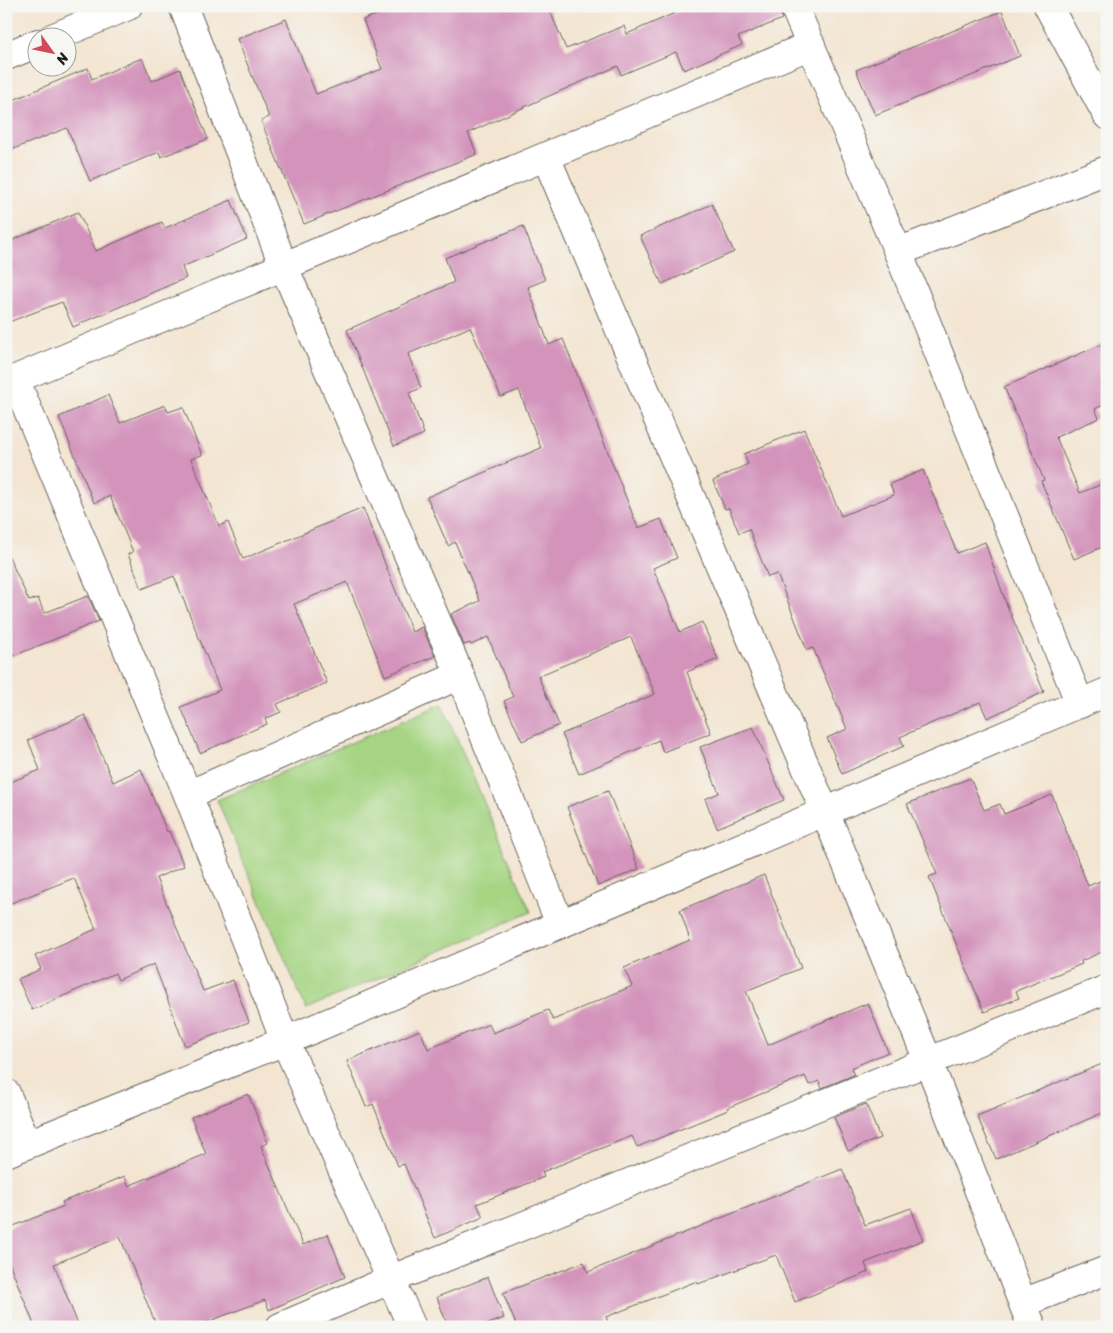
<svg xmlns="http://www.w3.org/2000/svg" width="1113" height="1333" font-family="Sriracha,sans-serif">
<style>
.green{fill:#a5d482;stroke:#60784f}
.building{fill:#d393bb}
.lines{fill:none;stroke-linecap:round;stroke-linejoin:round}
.minor-casing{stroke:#67625b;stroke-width:30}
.minor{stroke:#fff;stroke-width:28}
</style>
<rect width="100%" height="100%" fill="#f6f6f2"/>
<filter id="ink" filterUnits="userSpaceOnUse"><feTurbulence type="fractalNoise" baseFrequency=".02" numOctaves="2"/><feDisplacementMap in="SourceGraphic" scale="10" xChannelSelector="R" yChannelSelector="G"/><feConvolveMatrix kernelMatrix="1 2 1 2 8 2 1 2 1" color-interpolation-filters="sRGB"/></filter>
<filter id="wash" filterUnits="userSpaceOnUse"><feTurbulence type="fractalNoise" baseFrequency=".0096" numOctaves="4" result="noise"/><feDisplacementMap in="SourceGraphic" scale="20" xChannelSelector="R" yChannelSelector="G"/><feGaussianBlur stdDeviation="1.12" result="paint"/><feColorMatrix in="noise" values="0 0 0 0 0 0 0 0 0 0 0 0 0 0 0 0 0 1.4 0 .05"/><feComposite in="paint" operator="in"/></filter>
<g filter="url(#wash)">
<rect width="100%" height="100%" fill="#f3e5d1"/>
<!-- green -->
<polygon class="green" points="442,704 531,912 306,1009 217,800"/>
<g id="blocks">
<!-- building -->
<g class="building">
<polygon points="398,6 548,6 566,49 624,26 627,34 691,6 779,6 782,19 738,37 742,45 684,70 676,52 621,75 618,66 542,99 468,133 477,154 304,224 261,121 269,117 237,39 286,19 316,94 382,69 363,20"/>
<polygon points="1002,11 1020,56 875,115 856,70"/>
<polygon points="142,58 152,81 180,69 208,139 161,157 159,152 90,181 67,128 6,152 6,103 88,68 92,79"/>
<polygon points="231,200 247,239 182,267 186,278 73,327 62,302 6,323 6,243 78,212 96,251 162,222 165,228"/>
<polygon points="712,204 734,252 662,284 640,236"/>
<polygon points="523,226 545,280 528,287 549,345 563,339 638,528 661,519 677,558 653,568 680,632 702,622 718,659 687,672 711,733 663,752 659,740 579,774 562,734 655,694 631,637 538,676 559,725 522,741 504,701 513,697 488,637 471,645 470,643 464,645 451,614 480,601 455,542 448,546 427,497 541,448 519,390 501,397 470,327 408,354 421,388 409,393 424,434 394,446 347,330 454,282 445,258"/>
<polygon points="1107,342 1107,403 1095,409 1099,418 1056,437 1080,493 1107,482 1107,545 1074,559 1041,481 1044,480 1004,387"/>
<polygon points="108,395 120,423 165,405 168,412 183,407 202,455 191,459 219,526 228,522 243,559 363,508 412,632 422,627 435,656 385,676 347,582 294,604 327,683 277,704 281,712 265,719 267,724 200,753 181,707 220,690 174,576 142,589 128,554 133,552 110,496 94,503 59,417"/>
<polygon points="804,429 841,516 894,495 890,484 923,470 957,553 985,542 1006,603 1044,692 987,718 980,702 900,737 904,746 842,774 827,738 847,729 813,648 807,650 777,574 768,577 749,529 739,533 729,508 725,509 713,481 748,464 744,454"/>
<polygon points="6,550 29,601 38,598 44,613 88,596 99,621 6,659"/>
<polygon points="85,715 113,782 141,769 167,832 169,831 184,866 156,878 203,991 233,980 249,1022 185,1046 154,964 118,980 115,973 32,1010 18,979 41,969 35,956 96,929 74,878 6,905 6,784 40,770 28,740"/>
<polygon points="753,727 784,800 717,828 705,799 719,793 700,747"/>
<polygon points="970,778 984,810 1000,804 1004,814 1052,795 1088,886 1107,878 1107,950 1081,961 1082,964 1016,991 1019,998 984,1012 929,877 937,874 907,804"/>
<polygon points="608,791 639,869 598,886 567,807"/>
<polygon points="764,875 801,968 746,991 768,1045 868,1003 888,1052 851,1068 854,1075 822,1088 819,1081 809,1085 805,1076 727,1108 728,1110 637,1147 632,1136 542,1172 544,1177 477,1204 483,1217 435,1238 404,1164 398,1166 373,1104 366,1107 347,1061 420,1030 428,1049 489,1024 493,1033 548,1010 553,1020 632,986 624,968 690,940 680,910"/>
<polygon points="1107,1062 1107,1111 996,1159 977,1116"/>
<polygon points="248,1094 268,1143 261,1146 303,1245 328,1234 345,1277 269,1310 265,1300 194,1327 157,1327 120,1237 54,1264 79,1327 35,1327 6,1255 6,1229 64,1206 62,1202 125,1176 128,1186 206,1154 191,1117"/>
<polygon points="866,1104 880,1138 848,1151 834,1117"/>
<polygon points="842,1169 865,1225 911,1208 923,1240 865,1263 868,1272 795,1302 776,1255 698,1284 697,1281 606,1317 610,1327 517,1327 503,1293 584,1262 588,1272"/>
<polygon points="488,1277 504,1318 481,1327 448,1327 437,1297"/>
</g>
</g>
</g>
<g filter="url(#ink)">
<use href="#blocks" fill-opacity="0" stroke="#67625b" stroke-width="1"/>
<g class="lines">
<!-- minor casing -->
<g class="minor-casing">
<g id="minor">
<polyline points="183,6 284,267 460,675 560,924"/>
<polyline points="794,6 898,252 1080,704"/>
<polyline points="1048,6 1107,115"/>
<polyline points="52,38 128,6"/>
<polyline points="6,56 38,43"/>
<polyline points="546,157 825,812 929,1063 1032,1327"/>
<polyline points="898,252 1107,170"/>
<polyline points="15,379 188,795 285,1041 412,1327"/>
<polyline points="6,383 811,45"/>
<polyline points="188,795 460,675"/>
<polyline points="6,1093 27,1144"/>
<polyline points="6,1153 285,1041 1107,692"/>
<polyline points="1023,1303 1107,1270"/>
<polyline points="280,1327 392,1279 1107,989"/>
</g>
</g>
<!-- minor -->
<use href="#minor" class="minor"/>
</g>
</g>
<!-- margin -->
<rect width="1113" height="1333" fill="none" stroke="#f6f6f2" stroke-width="25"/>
<!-- north arrow -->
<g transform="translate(52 52) rotate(123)"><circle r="24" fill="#f6f6f2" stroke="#9f9f9c"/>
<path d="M0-4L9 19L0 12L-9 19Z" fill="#d1495b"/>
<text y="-8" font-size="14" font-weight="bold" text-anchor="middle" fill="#1c1c1c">N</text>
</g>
</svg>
